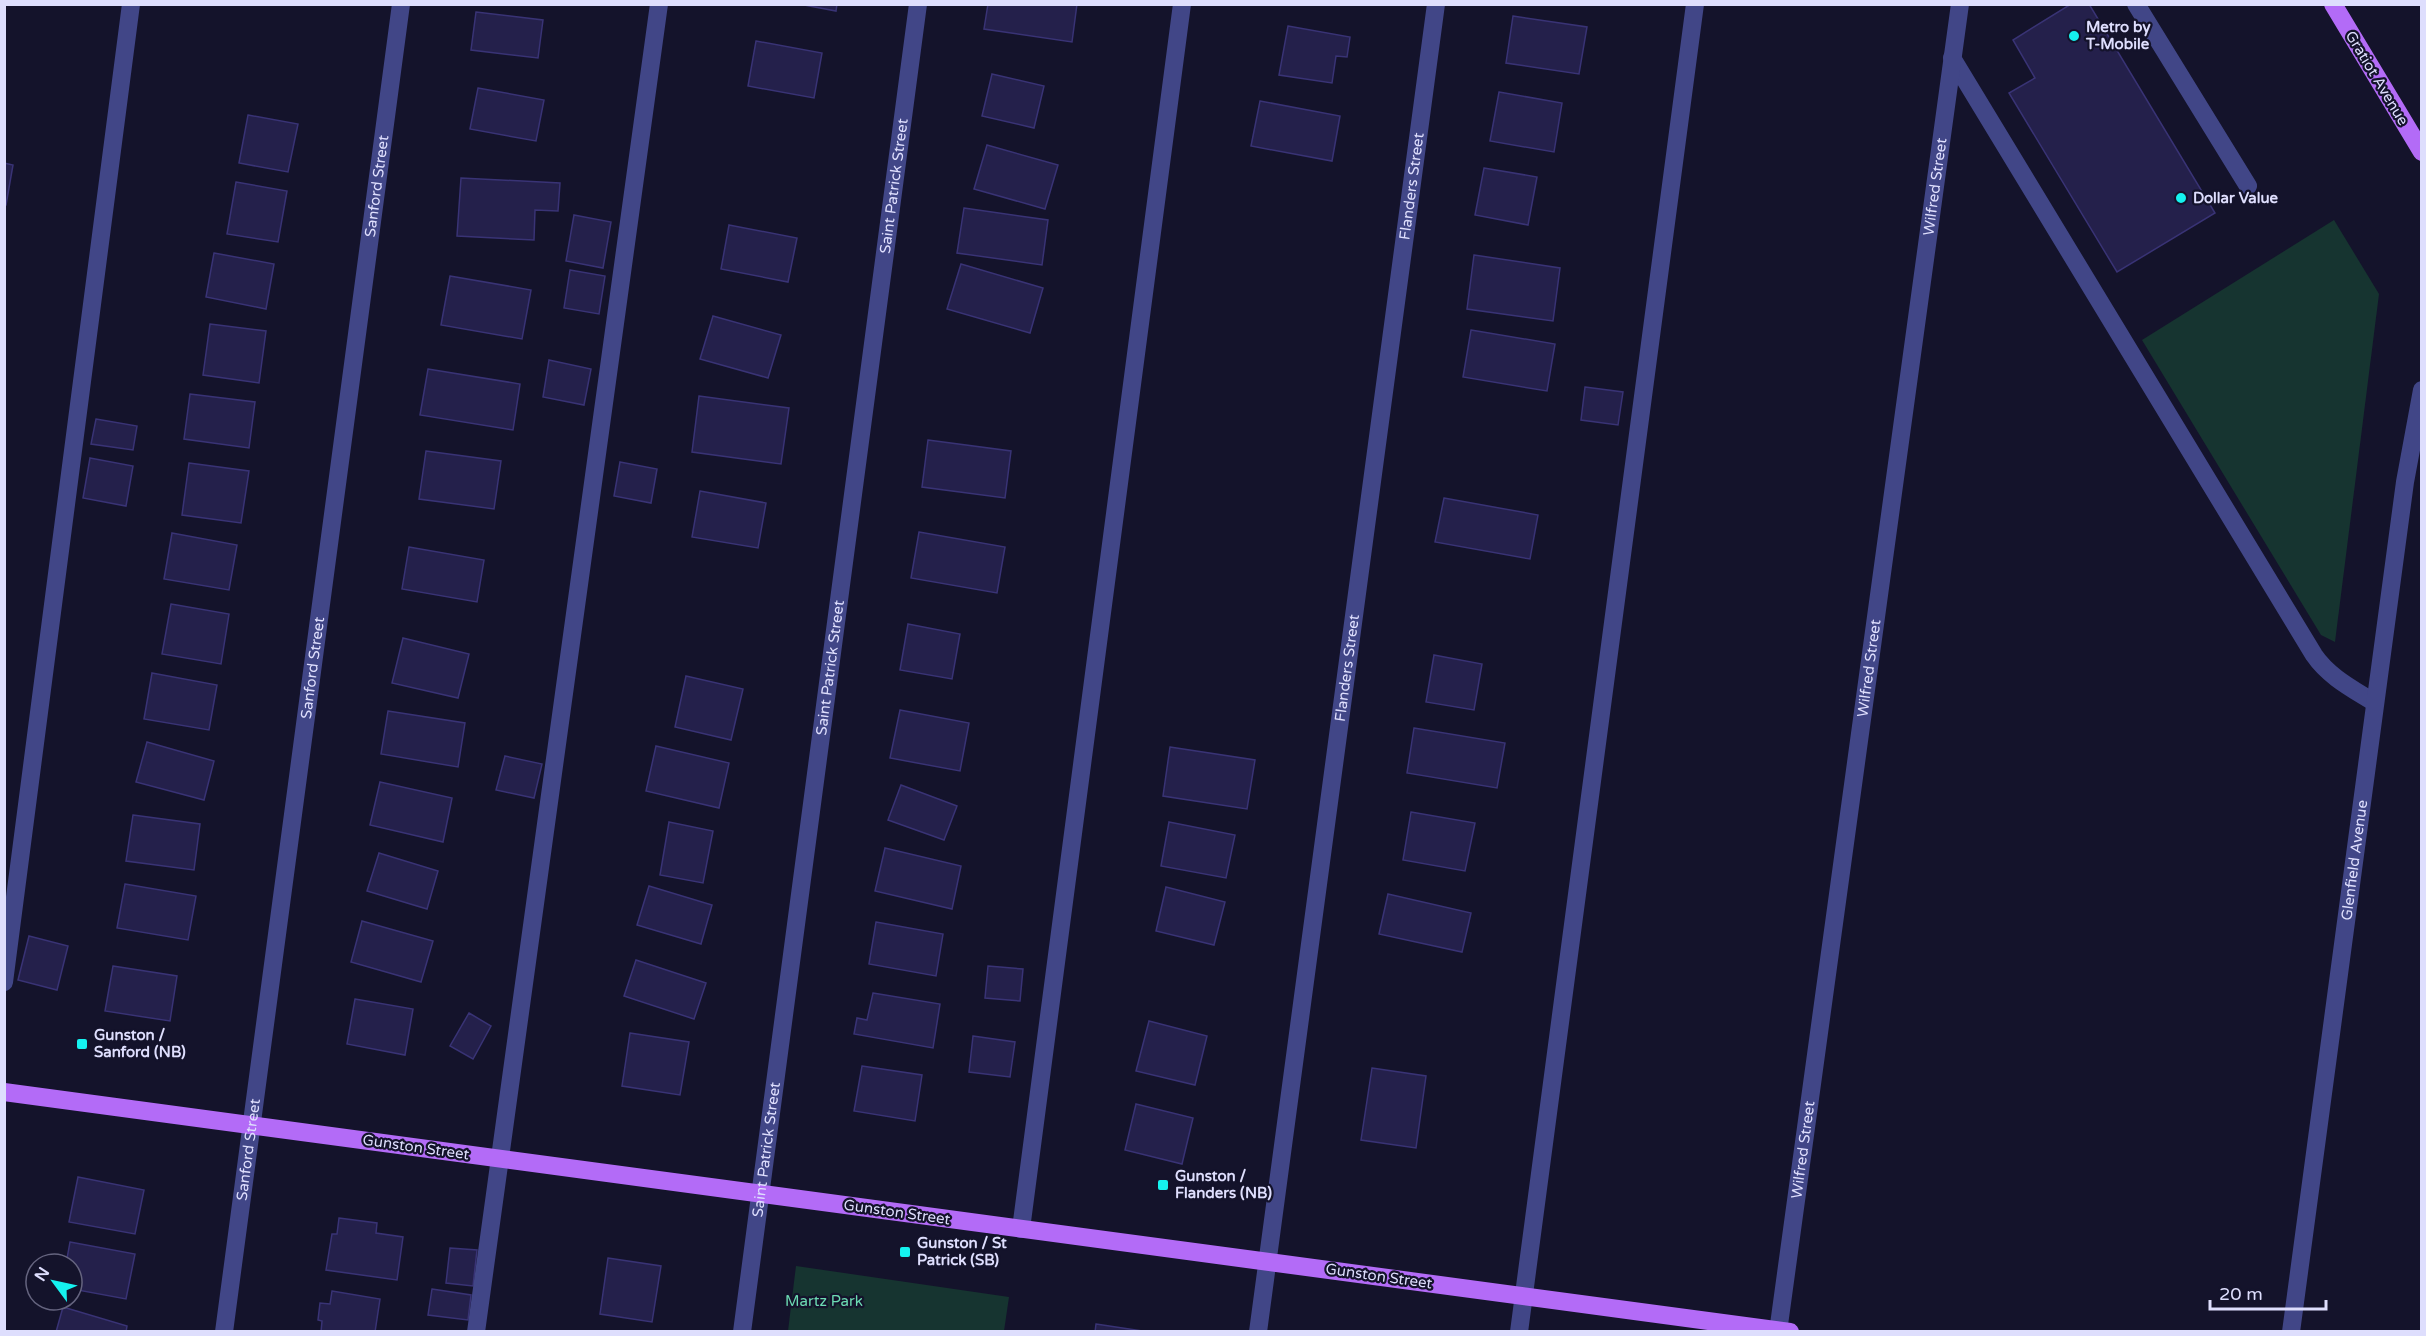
<svg xmlns="http://www.w3.org/2000/svg" width="2426" height="1336" font-family="'Varela Round',sans-serif">
<style>
.green{fill:#163430}
.building{fill:#24204b;stroke:#393375;stroke-width:1.5}
.lines{fill:none;stroke-linecap:round;stroke-linejoin:round}
.minor{stroke:#414687;stroke-width:18}
.major{stroke:#b36bf7;stroke-width:18}
.poi-dot{fill:#15f2ef;stroke:#14132b;stroke-width:2}
.labels{text-anchor:middle;dominant-baseline:central;stroke-width:4.5;stroke-linejoin:round;paint-order:stroke}
.poi-label{font-size:15px;font-weight:bold;fill:#dedefd;stroke:#14132b;text-anchor:start}
.street-label{font-size:15px;fill:#dedefd;stroke:#14132b}
.park-label{font-size:15px;fill:#6cdbb3;stroke:#14132b}
</style>
<rect width="100%" height="100%" fill="#14132b"/>
<!-- green -->
<g class="green">
<polygon points="2334,220 2379,294 2335,642 2321,635 2142,340"/>
<polygon points="796,1266 1009,1297 1004,1331 788,1331"/>
</g>
<!-- building -->
<g class="building">
<polygon points="799,4 837,4 836,11"/>
<polygon points="988,4 1077,4 1072,42 984,29"/>
<polygon points="2071,4 2089,4 2215,213 2117,272 2009,93 2035,78 2013,40"/>
<polygon points="476,12 543,20 538,58 471,50"/>
<polygon points="1513,16 1587,27 1579,74 1506,63"/>
<polygon points="1288,26 1350,37 1347,57 1336,56 1332,83 1279,75"/>
<polygon points="756,41 822,53 814,98 748,86"/>
<polygon points="992,74 1044,86 1034,128 982,116"/>
<polygon points="478,88 544,100 536,141 470,129"/>
<polygon points="1499,92 1562,103 1554,152 1490,141"/>
<polygon points="1260,101 1340,116 1332,161 1251,146"/>
<polygon points="248,115 298,124 288,172 239,163"/>
<polygon points="987,145 1058,165 1045,209 974,189"/>
<polygon points="4,163 13,165 6,205 4,205"/>
<polygon points="1484,168 1537,177 1528,225 1475,215"/>
<polygon points="461,178 560,183 558,211 535,210 534,240 457,236"/>
<polygon points="236,182 287,191 278,242 227,234"/>
<polygon points="964,208 1048,220 1042,265 957,253"/>
<polygon points="574,215 611,222 603,268 566,261"/>
<polygon points="729,225 797,238 788,282 721,269"/>
<polygon points="214,253 274,264 266,309 206,297"/>
<polygon points="1474,255 1560,268 1553,321 1467,309"/>
<polygon points="961,264 1043,288 1030,333 947,309"/>
<polygon points="570,270 605,276 599,314 564,308"/>
<polygon points="450,276 531,290 522,339 441,325"/>
<polygon points="713,316 781,335 768,378 700,359"/>
<polygon points="210,324 266,331 259,383 203,375"/>
<polygon points="1471,330 1555,344 1547,391 1463,377"/>
<polygon points="549,360 591,369 584,405 543,397"/>
<polygon points="428,369 520,384 513,430 420,415"/>
<polygon points="1585,387 1623,392 1618,425 1581,420"/>
<polygon points="190,394 255,402 249,448 184,439"/>
<polygon points="699,396 789,408 781,464 692,452"/>
<polygon points="96,419 137,426 133,450 91,444"/>
<polygon points="928,440 1011,451 1005,498 922,487"/>
<polygon points="426,451 501,461 494,509 419,499"/>
<polygon points="90,458 133,466 126,506 83,498"/>
<polygon points="620,462 657,469 651,503 614,496"/>
<polygon points="189,463 249,471 241,523 182,515"/>
<polygon points="700,491 766,503 758,548 692,537"/>
<polygon points="1444,498 1538,515 1530,559 1435,542"/>
<polygon points="919,532 1005,547 997,593 911,578"/>
<polygon points="172,533 237,545 229,590 164,579"/>
<polygon points="409,547 484,560 477,602 402,589"/>
<polygon points="171,604 229,614 221,664 162,654"/>
<polygon points="908,624 960,634 952,679 900,670"/>
<polygon points="403,638 469,654 458,698 392,683"/>
<polygon points="1434,655 1482,664 1474,710 1426,702"/>
<polygon points="152,673 217,685 209,730 144,719"/>
<polygon points="686,676 743,689 731,740 675,727"/>
<polygon points="900,710 969,723 960,771 890,758"/>
<polygon points="388,711 465,723 458,767 381,754"/>
<polygon points="1414,728 1505,743 1497,788 1407,773"/>
<polygon points="147,742 214,761 204,800 136,782"/>
<polygon points="656,746 729,763 719,808 646,791"/>
<polygon points="1170,747 1255,760 1247,809 1163,796"/>
<polygon points="505,756 542,764 534,798 496,790"/>
<polygon points="380,782 452,798 443,842 370,825"/>
<polygon points="901,785 957,806 944,840 888,820"/>
<polygon points="1411,812 1475,823 1465,871 1403,860"/>
<polygon points="133,815 200,824 194,870 126,861"/>
<polygon points="669,822 713,831 703,883 660,875"/>
<polygon points="1169,822 1235,835 1226,878 1161,866"/>
<polygon points="885,848 961,866 952,909 875,891"/>
<polygon points="379,853 438,871 427,909 367,891"/>
<polygon points="125,884 196,896 188,940 117,928"/>
<polygon points="649,886 712,905 701,944 637,925"/>
<polygon points="1166,887 1225,902 1214,945 1156,931"/>
<polygon points="1388,894 1471,913 1462,952 1379,934"/>
<polygon points="362,921 433,941 421,982 351,962"/>
<polygon points="876,922 943,934 936,976 869,964"/>
<polygon points="29,936 68,946 57,990 18,980"/>
<polygon points="636,960 706,983 694,1019 624,996"/>
<polygon points="113,966 177,976 170,1021 105,1011"/>
<polygon points="988,966 1023,969 1020,1001 985,998"/>
<polygon points="873,993 940,1004 933,1048 854,1034 857,1018 867,1020"/>
<polygon points="355,999 413,1009 405,1055 347,1044"/>
<polygon points="469,1013 491,1026 473,1059 450,1046"/>
<polygon points="1149,1021 1207,1036 1195,1085 1136,1071"/>
<polygon points="630,1033 689,1042 680,1095 622,1086"/>
<polygon points="973,1036 1015,1042 1010,1077 969,1072"/>
<polygon points="862,1066 922,1075 915,1121 854,1111"/>
<polygon points="1372,1068 1426,1076 1416,1148 1361,1140"/>
<polygon points="1136,1104 1193,1118 1182,1164 1125,1150"/>
<polygon points="78,1177 144,1190 135,1234 69,1222"/>
<polygon points="339,1218 377,1223 376,1233 403,1237 397,1280 326,1270 332,1234 337,1234"/>
<polygon points="70,1242 135,1254 126,1299 72,1289 72,1264 66,1264"/>
<polygon points="450,1248 477,1250 473,1286 446,1283"/>
<polygon points="608,1258 661,1266 652,1322 600,1314"/>
<polygon points="432,1289 471,1295 468,1320 428,1315"/>
<polygon points="332,1291 380,1299 375,1332 321,1332 322,1321 318,1320 320,1303 330,1304"/>
<polygon points="63,1307 127,1326 126,1332 56,1332"/>
<polygon points="1096,1324 1149,1332 1095,1332"/>
</g>
<g class="lines">
<!-- minor -->
<g class="minor">
<polyline points="2136,4 2248,186"/>
<path d="M1952,58l362,597c15,22 39,34 61,48"/>
<polyline points="4,982 131,4"/>
<polyline points="1021,1229 1182,4"/>
<path id="s1" d="M224,1332l177,-1328"/>
<polyline points="476,1332 659,4"/>
<path id="s2" d="M742,1332l176,-1328"/>
<path id="s3" d="M1258,1332l178,-1328"/>
<polyline points="1519,1332 1695,4"/>
<path id="s4" d="M1778,1332l182,-1328"/>
<path id="s5" d="M2291,1332l114,-850 17,-92"/>
</g>
<!-- major -->
<g class="major">
<polyline points="2333,4 2422,152"/>
<polyline points="4,1092 1790,1332"/>
</g>
</g>
<!-- markers -->
<g class="poi-dot">
<circle cx="2074" cy="36" r="6"/>
<circle cx="2181" cy="198" r="6"/>
<rect x="76" y="1038" width="12" height="12" rx="3"/>
<rect x="1157" y="1179" width="12" height="12" rx="3"/>
<rect x="899" y="1246" width="12" height="12" rx="3"/>
</g>
<g class="labels">
<!-- poi labels -->
<g class="poi-label">
<text x="2086" y="27">Metro by<tspan x="2086" dy="17">T-Mobile</tspan></text>
<text x="2193" y="198">Dollar Value</text>
<text x="94" y="1035">Gunston /<tspan x="94" dy="17">Sanford (NB)</tspan></text>
<text x="1175" y="1176">Gunston /<tspan x="1175" dy="17">Flanders (NB)</tspan></text>
<text x="917" y="1243">Gunston / St<tspan x="917" dy="17">Patrick (SB)</tspan></text>
</g>
<!-- street labels -->
<g class="street-label">
<text transform="translate(2377 78) rotate(59)">Gratiot Avenue</text>
<text stroke="none"><textPath href="#s1" startOffset="1156">Sanford Street</textPath></text>
<text stroke="none"><textPath href="#s2" startOffset="1156">Saint Patrick Street</textPath></text>
<text stroke="none"><textPath href="#s3" startOffset="1156">Flanders Street</textPath></text>
<text stroke="none"><textPath href="#s4" startOffset="1156">Wilfred Street</textPath></text>
<text stroke="none"><textPath href="#s1" startOffset="670">Sanford Street</textPath></text>
<text stroke="none"><textPath href="#s2" startOffset="670">Saint Patrick Street</textPath></text>
<text stroke="none"><textPath href="#s3" startOffset="670">Flanders Street</textPath></text>
<text stroke="none"><textPath href="#s4" startOffset="670">Wilfred Street</textPath></text>
<text stroke="none"><textPath href="#s5" startOffset="476">Glenfield Avenue</textPath></text>
<text transform="translate(416 1147) rotate(8)">Gunston Street</text>
<text stroke="none"><textPath href="#s4" startOffset="184">Wilfred Street</textPath></text>
<text stroke="none"><textPath href="#s1" startOffset="184">Sanford Street</textPath></text>
<text stroke="none"><textPath href="#s2" startOffset="184">Saint Patrick Street</textPath></text>
<text transform="translate(897 1212) rotate(8)">Gunston Street</text>
<text transform="translate(1379 1276) rotate(8)">Gunston Street</text>
</g>
<!-- park labels -->
<g class="park-label">
<text x="824" y="1301">Martz Park</text>
</g>
</g>
<!-- border -->
<rect width="2426" height="1336" fill="none" stroke="#dedefd" stroke-width="12"/>
<!-- north arrow -->
<g transform="translate(54 1282) rotate(303)"><circle r="28" fill="#14132b" stroke="#65647f" stroke-width="1.5"/>
<path d="M0-4.5L10 22L0 15L-10 22Z" fill="#15f2ef"/>
<text y="-9" font-size="16" font-weight="bold" text-anchor="middle" fill="#dedefd">N</text>
</g>
<!-- scale -->
<path d="M2210 1300v9h116v-9" fill="none" stroke="#dedefd" stroke-width="3"/>
<text x="2219" y="1300" font-size="18" fill="#dedefd" stroke="#14132b" stroke-width="4.5" paint-order="stroke">20 m</text>
</svg>
